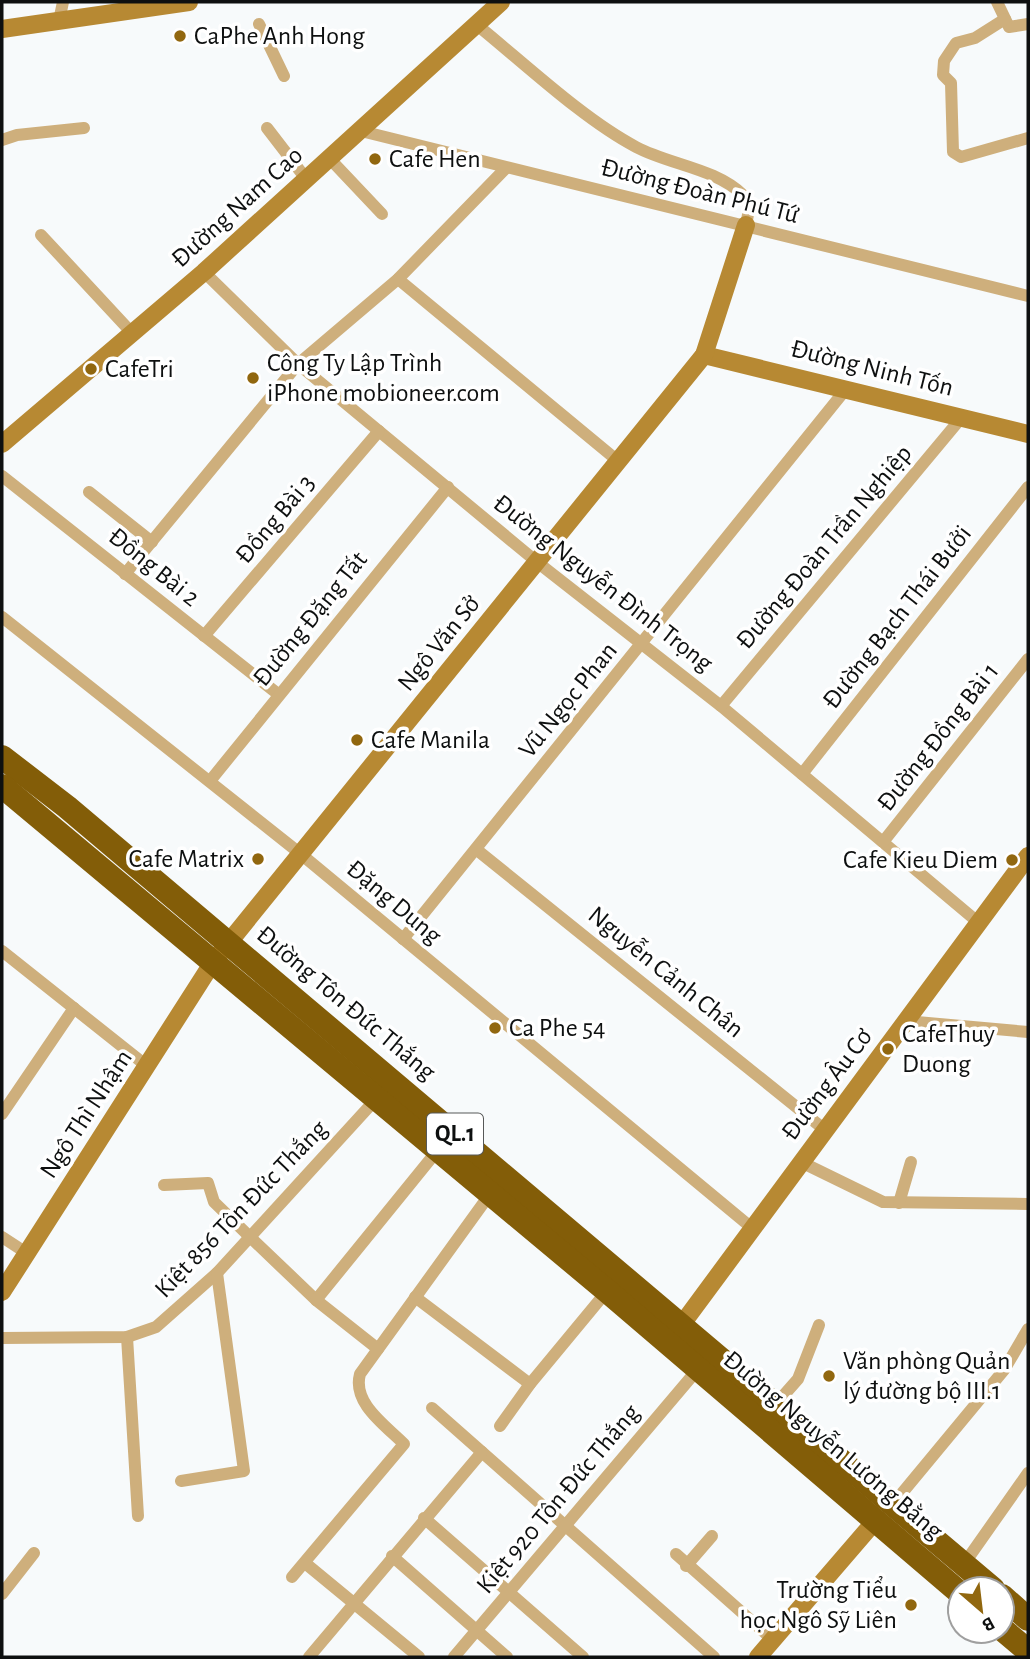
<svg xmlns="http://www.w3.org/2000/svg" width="1030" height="1659" font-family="'Alegreya Sans',sans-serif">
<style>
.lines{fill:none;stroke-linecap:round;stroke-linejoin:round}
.street{stroke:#ceaf7c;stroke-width:12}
.secondary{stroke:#b78933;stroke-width:18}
.highway{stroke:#835d08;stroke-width:24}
.poi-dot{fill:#91670f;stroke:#fff;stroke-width:2.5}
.labels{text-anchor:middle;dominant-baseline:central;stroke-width:7;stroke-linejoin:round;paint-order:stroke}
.shield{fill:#fff;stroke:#565858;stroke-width:2}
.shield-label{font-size:24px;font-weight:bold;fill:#0e1010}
.poi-label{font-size:26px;fill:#0e1010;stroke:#fff;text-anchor:start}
.street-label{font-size:26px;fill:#0e1010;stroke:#fff}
</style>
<rect width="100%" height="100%" fill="#f7fafb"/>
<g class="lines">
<!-- street -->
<g class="street">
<polyline points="997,2 1009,27 1028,24"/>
<polyline points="1005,19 975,38 956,43 944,61 943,75 951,83 953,152 961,157 1028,138"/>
<polyline points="59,21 63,2"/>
<polyline points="259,24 284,76"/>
<path d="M477,25c47,38 106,94 159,122 34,18 79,21 107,48 9,8 5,19 3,30"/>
<polyline points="267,128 307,180"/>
<polyline points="361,131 1028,296"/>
<polyline points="2,140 17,135 84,128"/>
<polyline points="330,159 382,214"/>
<polyline points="41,235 132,333"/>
<polyline points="204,272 298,364 537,562 721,706 979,923"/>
<polyline points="398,279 618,461"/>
<polyline points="2,476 278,694"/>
<polyline points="89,492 152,542"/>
<polyline points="125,574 298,364 398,279 506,168"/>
<polyline points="2,617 302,855 752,1228"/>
<polyline points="204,636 379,431"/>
<polyline points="721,706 962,417"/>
<polyline points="802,774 1028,487"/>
<polyline points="210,781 448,487"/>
<polyline points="883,842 1028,659"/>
<polyline points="477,850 825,1130"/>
<polyline points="403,939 846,389"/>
<polyline points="2,951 148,1067"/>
<polyline points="906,1021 1028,1032"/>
<polyline points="2,1114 74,1008"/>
<polyline points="801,1162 883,1202 1028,1204"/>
<polyline points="164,1185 208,1183 214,1202 250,1237 316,1300 378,1349"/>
<polyline points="899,1203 911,1162"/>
<polyline points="2,1237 28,1254"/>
<polyline points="415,1297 530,1384"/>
<polyline points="316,1300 437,1151"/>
<polyline points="127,1337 138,1516"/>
<polyline points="2,1338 127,1337 156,1327 217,1273 377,1098"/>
<polyline points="776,1404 798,1379 819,1325"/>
<polyline points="432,1408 714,1657"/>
<polyline points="500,1426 530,1384 607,1291"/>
<polyline points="181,1481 244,1471 217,1273"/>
<polyline points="893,1504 1004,1370 1028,1329"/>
<polyline points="424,1518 583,1657"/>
<polyline points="676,1554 773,1640"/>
<polyline points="392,1556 507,1657"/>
<polyline points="305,1563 419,1657"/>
<polyline points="964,1564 1028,1473"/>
<polyline points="686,1566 712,1536"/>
<path d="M292,1577l112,-133c-19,-19 -52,-41 -44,-70l130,-180"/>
<polyline points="2,1594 34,1553"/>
<polyline points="309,1657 482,1452"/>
<polyline points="454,1657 698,1369"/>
</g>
<!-- secondary -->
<g class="secondary">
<polyline points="2,29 189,2"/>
<polyline points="704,355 1028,434"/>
<polyline points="2,444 204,272 501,2"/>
<polyline points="2,1292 213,962 704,355 746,225"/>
<polyline points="674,1335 1028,856"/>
<polyline points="758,1657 876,1520"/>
</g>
<!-- highway -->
<g class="highway">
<polyline points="2,757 67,807 993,1589"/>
<polyline points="2,786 607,1291 960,1593"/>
<polyline points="1002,1596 1028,1619"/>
<polyline points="1002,1629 1028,1651"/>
</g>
</g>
<!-- markers -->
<g class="poi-dot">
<circle cx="180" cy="36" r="7"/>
<circle cx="375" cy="159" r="7"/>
<circle cx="91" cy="369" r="7"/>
<circle cx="253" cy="378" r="7"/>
<circle cx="357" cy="740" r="7"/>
<circle cx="258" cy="859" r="7"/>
<circle cx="1012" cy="860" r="7"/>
<circle cx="495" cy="1028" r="7"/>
<circle cx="888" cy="1049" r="7"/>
<circle cx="829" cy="1376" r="7"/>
<circle cx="911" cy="1605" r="7"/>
</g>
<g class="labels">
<!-- shield labels -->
<rect class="shield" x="427" y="1113.5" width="56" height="41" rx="5"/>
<g class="shield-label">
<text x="455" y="1134">QL.1</text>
</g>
<!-- poi labels -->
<g class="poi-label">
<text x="194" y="36">CaPhe Anh Hong</text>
<text x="389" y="159">Cafe Hen</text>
<text x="267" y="363">Công Ty Lập Trình<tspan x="267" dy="30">iPhone mobioneer.com</tspan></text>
<text x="105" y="369">CafeTri</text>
<text x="371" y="740">Cafe Manila</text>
<text x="244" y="859" text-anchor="end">Cafe Matrix</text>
<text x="998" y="860" text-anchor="end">Cafe Kieu Diem</text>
<text x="509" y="1028">Ca Phe 54</text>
<text x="902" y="1034">CafeThuy<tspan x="902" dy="30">Duong</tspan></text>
<text x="843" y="1361">Văn phòng Quản<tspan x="843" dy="30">lý đường bộ III.1</tspan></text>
<text x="897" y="1590" text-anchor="end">Trường Tiểu<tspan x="897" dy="30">học Ngô Sỹ Liên</tspan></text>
</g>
<!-- street labels -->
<g class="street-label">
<text transform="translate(700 191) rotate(14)">Đường Đoàn Phú Tứ</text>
<text transform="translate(237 207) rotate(-42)">Đường Nam Cao</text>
<text transform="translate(872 368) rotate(14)">Đường Ninh Tốn</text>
<text transform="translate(275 519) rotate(-50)">Đồng Bài 3</text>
<text transform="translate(824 547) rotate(-50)">Đường Đoàn Trần Nghiệp</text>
<text transform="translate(154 567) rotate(39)">Đồng Bài 2</text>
<text transform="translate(603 583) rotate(38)">Đường Nguyễn Đình Trọng</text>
<text transform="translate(897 617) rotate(-52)">Đường Bạch Thái Bưởi</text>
<text transform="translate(310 619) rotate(-51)">Đường Đặng Tất</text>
<text transform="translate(439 643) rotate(-51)">Ngô Văn Sở</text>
<text transform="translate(568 700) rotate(-51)">Vũ Ngọc Phan</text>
<text transform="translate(938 737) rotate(-52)">Đường Đồng Bài 1</text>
<text transform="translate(394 902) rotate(40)">Đặng Dung</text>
<text transform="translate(666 972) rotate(39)">Nguyễn Cảnh Chân</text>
<text transform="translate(346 1003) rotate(40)">Đường Tôn Đức Thắng</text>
<text transform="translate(827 1084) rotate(-53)">Đường Âu Cơ</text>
<text transform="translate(86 1114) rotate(-57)">Ngô Thì Nhậm</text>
<text transform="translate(241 1209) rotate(-46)">Kiệt 856 Tôn Đức Thắng</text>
<text transform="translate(833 1445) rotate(40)">Đường Nguyễn Lương Bằng</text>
<text transform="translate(558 1499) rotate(-50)">Kiệt 920 Tôn Đức Thắng</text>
</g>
</g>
<!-- border -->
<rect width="1030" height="1659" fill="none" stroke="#0e1010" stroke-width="7"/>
<!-- north arrow -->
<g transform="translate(981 1610) rotate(152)"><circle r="33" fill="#ffffff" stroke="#9f9f9f" stroke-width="2"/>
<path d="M0-5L12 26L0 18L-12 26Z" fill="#91670f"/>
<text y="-10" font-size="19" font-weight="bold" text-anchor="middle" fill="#0e1010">B</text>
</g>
</svg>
